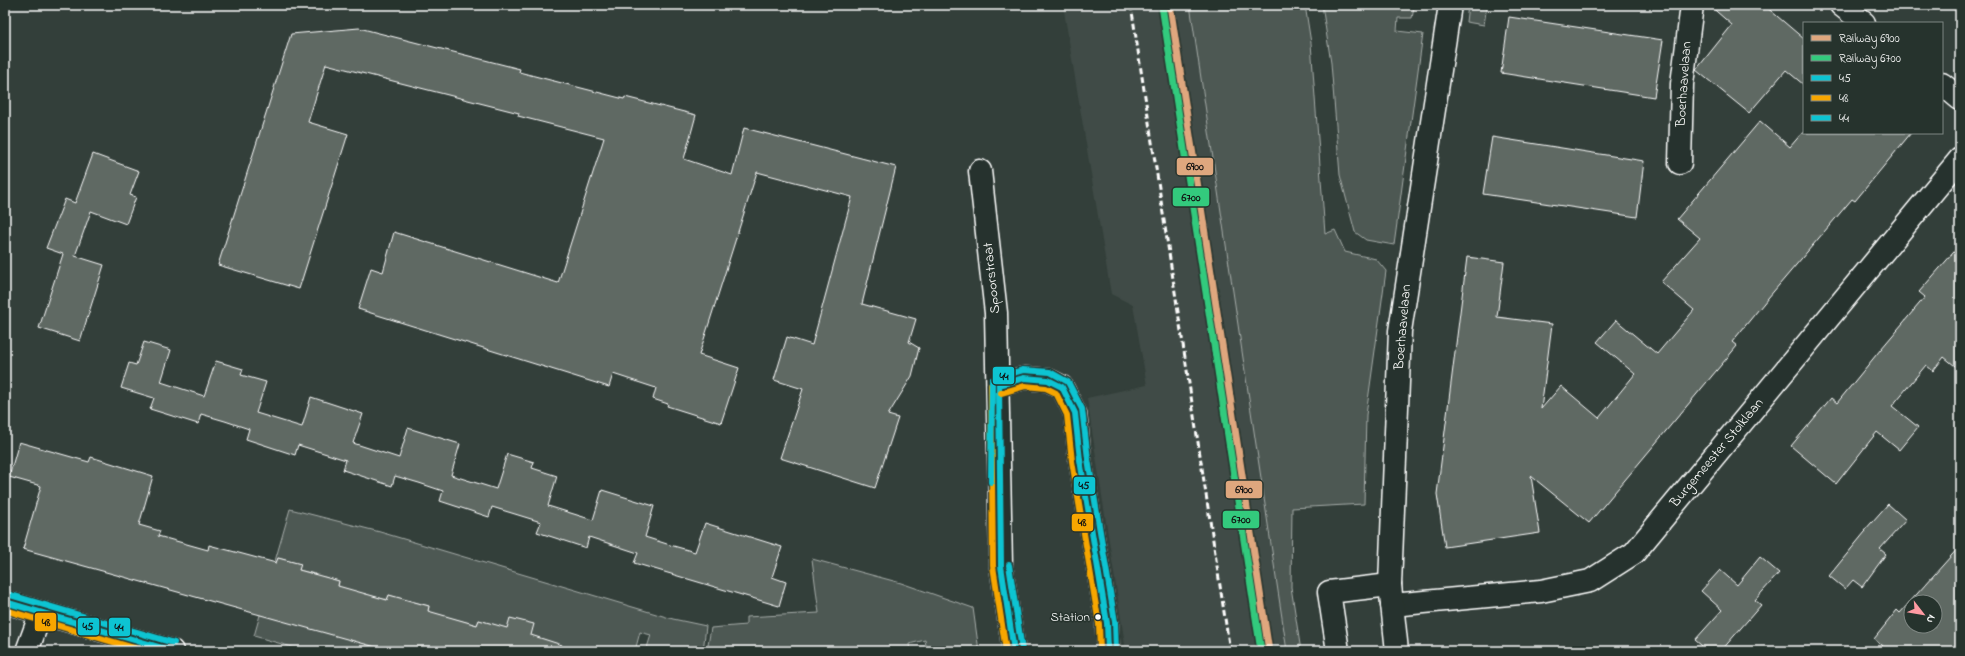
<svg xmlns="http://www.w3.org/2000/svg" width="1965" height="656" font-family="'Indie Flower',sans-serif">
<style>
.built{fill:#404c47}
.green{fill:#4d5853;stroke:#a6aca9;fill-rule:evenodd}
.building{fill:#5f6964;stroke:#fff;fill-rule:evenodd}
.lines{fill:none;stroke-linecap:round;stroke-linejoin:round}
.minor-casing{stroke:#fff;stroke-width:25}
.minor{stroke:#26332d;stroke-width:22}
.rail{stroke:#fff;stroke-width:3;stroke-dasharray:6 3;stroke-linecap:butt}
.bus-1-casing{stroke:#26332d;stroke-width:9}
.bus-2-casing{stroke:#26332d;stroke-width:9}
.bus-3-casing{stroke:#26332d;stroke-width:9}
.bus-1{stroke:#0dc4d2;stroke-width:6}
.bus-2{stroke:#f7a600;stroke-width:6}
.bus-3{stroke:#0dc4d2;stroke-width:6}
.rail-1-casing{stroke:#26332d;stroke-width:10}
.rail-2-casing{stroke:#26332d;stroke-width:10}
.rail-1{stroke:#dfa77e;stroke-width:7}
.rail-2{stroke:#33ca7d;stroke-width:7}
.bus-dot{fill:#fff;stroke:#26332d;stroke-width:1.5}
.labels{text-anchor:middle;dominant-baseline:central;stroke-width:3;stroke-linejoin:round;paint-order:stroke}
.bus-label{font-size:13px;fill:#fff;stroke:#26332d;text-anchor:end}
.street-label{font-size:14px;fill:#fff;stroke:#26332d}
.line-badge{stroke:#26332d;stroke-width:1.5}
.pale-badge-label{font-size:11px;text-anchor:middle;font-weight:bold;fill:#111}
</style>
<rect width="100%" height="100%" fill="#333f3a"/>
<filter id="ink" filterUnits="userSpaceOnUse"><feTurbulence type="fractalNoise" baseFrequency=".025" numOctaves="2"/><feDisplacementMap in="SourceGraphic" scale="8" xChannelSelector="R" yChannelSelector="G"/><feConvolveMatrix kernelMatrix="1 2 1 2 8 2 1 2 1" color-interpolation-filters="sRGB"/></filter>
<g filter="url(#ink)">
<!-- built -->
<polygon class="built" points="1063,5 1190,5 1287,651 1126,651 1087,398 1147,385 1133,305 1111,294"/>
<!-- green -->
<g class="green">
<polygon points="1190,5 1305,5 1311,43 1325,234 1335,230 1345,252 1376,259 1386,271 1366,415 1364,504 1292,508 1291,587 1301,651 1287,651"/>
<polygon points="1322,5 1428,5 1428,8 1414,8 1412,18 1398,18 1397,31 1423,34 1394,245 1366,240 1355,232 1340,175 1331,63"/>
<polygon points="1468,5 1487,5 1484,25 1466,22"/>
<path d="M290,509l90,23 293,87 33,7 -3,25h-105l-14,-4 -1,4h-96l8,-26 -16,-5 -2,5 -49,-13 1,-6 -15,-4 2,49h-110l-52,-15 6,-21 55,-41 -16,-4 1,-6 -22,-6 -3,11 -2,-1zM324,577l15,4 -1,6 49,13 2,-5 16,5 -81,32zM640,632l11,3 -5,16 -10,-4z"/>
<polygon points="812,559 901,583 973,608 979,651 927,651 925,640 909,644 910,651 707,651 711,628 746,625 746,617 819,613"/>
</g>
<!-- building -->
<g class="building">
<polygon points="1709,5 1764,5 1804,39 1804,85 1786,70 1749,113 1696,70 1732,25"/>
<polygon points="1509,17 1663,40 1654,97 1501,73"/>
<polygon points="359,28 520,69 519,72 624,99 625,97 696,115 684,159 732,175 744,128 896,167 862,304 916,319 909,342 919,348 912,376 888,415 898,418 875,488 780,458 803,389 774,380 787,337 812,345 852,197 757,172 699,355 739,368 721,423 667,406 668,404 653,399 656,388 613,374 609,387 358,309 371,268 383,272 394,232 558,283 604,138 518,116 519,113 326,64 308,122 348,134 299,289 218,265 291,34"/>
<polygon points="1760,121 1790,147 1802,133 1911,133 1855,201 1852,199 1768,298 1732,342 1737,346 1589,523 1531,476 1540,533 1445,547 1437,494 1467,257 1504,262 1497,317 1552,324 1541,409 1561,386 1599,418 1635,374 1597,342 1616,320 1657,354 1694,310 1661,282 1700,238 1677,219"/>
<polygon points="1492,137 1644,161 1637,217 1483,194"/>
<polygon points="93,154 139,171 130,195 136,197 126,224 91,211 75,256 104,265 80,341 39,328 63,254 46,248 65,199 75,203"/>
<polygon points="1960,245 1960,370 1944,357 1933,371 1926,365 1892,406 1918,427 1899,450 1877,432 1836,484 1791,446 1831,398 1837,403 1881,349 1925,297 1919,292"/>
<polygon points="144,342 171,350 161,382 204,396 216,361 243,369 241,375 266,382 256,413 302,427 311,397 363,414 353,443 399,458 408,428 460,444 451,475 496,489 507,454 534,462 532,468 557,476 548,506 593,520 602,490 654,506 645,537 670,545 695,552 705,523 782,547 772,577 786,582 779,606 634,563 638,553 589,537 586,548 537,532 541,522 492,507 489,517 440,501 443,491 419,483 395,476 392,486 343,470 346,460 298,445 295,455 246,439 249,429 225,421 201,414 198,424 150,409 154,398 121,388 129,363 136,365"/>
<polygon points="19,442 89,462 91,457 153,476 139,525 160,531 158,536 208,550 209,545 276,563 278,558 301,564 299,570 339,581 338,586 387,600 389,595 429,606 428,611 477,625 479,620 507,628 510,618 534,624 531,635 562,645 561,651 390,651 23,549 41,486 9,477"/>
<polygon points="1888,504 1906,520 1880,549 1886,554 1862,587 1853,580 1845,589 1829,576 1865,532 1864,531"/>
<path d="M1960,546v105h-72l-14,-12 23,-29 3,3zM1911,602h24v24h-24z"/>
<polygon points="1760,557 1779,573 1755,600 1761,605 1721,651 1708,651 1695,640 1722,610 1701,591 1720,570 1737,585"/>
</g>
<g class="lines">
<!-- minor casing -->
<g class="minor-casing">
<g id="minor">
<polyline points="1841,5 1864,23"/>
<polyline points="1942,84 1960,99"/>
<polyline points="1680,163 1682,84 1692,5"/>
<polyline points="980,171 996,313 1001,566 1014,651"/>
<polyline points="999,385 1024,378 1048,380 1062,387 1075,413 1080,460 1107,623 1108,651"/>
<polyline points="5,602 172,651"/>
<polyline points="1392,605 1541,591 1590,581 1634,553 1960,159"/>
<polyline points="27,651 41,613"/>
<polyline points="1338,651 1329,592 1390,585"/>
<polyline points="1397,651 1390,585 1400,331 1450,5"/>
</g>
</g>
<!-- minor -->
<use href="#minor" class="minor"/>
<!-- rail -->
<polyline class="rail" points="1131,5 1230,651"/>
<!-- bus-1 casing -->
<g class="bus-1-casing">
<g id="bus-1">
<polyline points="999,385 1024,378 1048,380 1062,387 1075,413 1080,460 1107,623 1108,651"/>
<polyline points="999,385 1001,566 1014,651"/>
<polyline points="5,602 172,651"/>
</g>
</g>
<!-- bus-2 casing -->
<g class="bus-2-casing">
<g id="bus-2">
<polyline points="991,385 993,566 1006,651"/>
<polyline points="1001,393 1025,386 1046,388 1056,393 1067,415 1072,461 1099,624 1100,651"/>
<polyline points="5,610 144,651"/>
</g>
</g>
<!-- bus-3 casing -->
<g class="bus-3-casing">
<g id="bus-3">
<polyline points="991,482 992,380 996,378 1023,370 1050,372 1068,382 1082,409 1088,459 1115,622 1116,651"/>
<polyline points="1009,565 1022,650"/>
<polyline points="7,594 174,643"/>
</g>
</g>
<!-- bus-1 -->
<use href="#bus-1" class="bus-1"/>
<!-- bus-2 -->
<use href="#bus-2" class="bus-2"/>
<!-- bus-3 -->
<use href="#bus-3" class="bus-3"/>
<!-- rail-1 casing -->
<g class="rail-1-casing">
<polyline id="rail-1" points="1170,5 1269,651"/>
</g>
<!-- rail-2 casing -->
<g class="rail-2-casing">
<polyline id="rail-2" points="1162,6 1261,651"/>
</g>
<!-- rail-1 -->
<use href="#rail-1" class="rail-1"/>
<!-- rail-2 -->
<use href="#rail-2" class="rail-2"/>
</g>
</g>
<!-- markers -->
<circle class="bus-dot" cx="1098" cy="617" r="3.5"/>
<g class="labels">
<!-- bus labels -->
<g class="bus-label">
<text x="1090" y="617">Station</text>
</g>
<!-- street labels -->
<g class="street-label">
<text transform="translate(1684 84) rotate(-86)">Boerhaavelaan</text>
<text transform="translate(992 278) rotate(-96)">Spoorstraat</text>
<text transform="translate(1403 327) rotate(-85)">Boerhaavelaan</text>
<text transform="translate(1717 453) rotate(-50)">Burgemeester Stolklaan</text>
</g>
</g>
<g class="line-badge">
<rect x="1176" y="157" width="38" height="19" rx="4" fill="#dfa77e"/>
<rect x="1172" y="187" width="38" height="20" rx="4" fill="#33ca7d"/>
<rect x="992" y="366" width="23" height="19" rx="4" fill="#0dc4d2"/>
<rect x="1073" y="476" width="23" height="19" rx="4" fill="#0dc4d2"/>
<rect x="1225" y="480" width="38" height="19" rx="4" fill="#dfa77e"/>
<rect x="1222" y="510" width="38" height="19" rx="4" fill="#33ca7d"/>
<rect x="1071" y="513" width="23" height="19" rx="4" fill="#f7a600"/>
<rect x="34" y="612" width="23" height="20" rx="4" fill="#f7a600"/>
<rect x="77" y="617" width="23" height="19" rx="4" fill="#0dc4d2"/>
<rect x="108" y="617" width="23" height="20" rx="4" fill="#0dc4d2"/>
</g>
<g class="pale-badge-label">
<text x="1195" y="170">6900</text>
<text x="1191" y="201">6700</text>
<text x="1004" y="380">44</text>
<text x="1084" y="489">45</text>
<text x="1244" y="493">6900</text>
<text x="1241" y="523">6700</text>
<text x="1082" y="526">48</text>
<text x="46" y="626">48</text>
<text x="88" y="630">45</text>
<text x="119" y="631">44</text>
</g>
<!-- margin -->
<rect width="1965" height="656" fill="none" stroke="#26332d" stroke-width="20"/>
<rect x="10" y="10" width="1945" height="636" fill="none" stroke="#fff" stroke-width="1.5" filter="url(#ink)"/>
<!-- legend -->
<rect x="1803" y="22" width="140" height="112" fill="#26332d" stroke="#7d8581"/>
<rect x="1811" y="35" width="20" height="6" fill="#dfa77e" stroke="#7d8581"/>
<text x="1839" y="42" font-size="12" fill="#ffffff">Railway 6900</text>
<rect x="1811" y="55" width="20" height="6" fill="#33ca7d" stroke="#7d8581"/>
<text x="1839" y="62" font-size="12" fill="#ffffff">Railway 6700</text>
<rect x="1811" y="75" width="20" height="6" fill="#0dc4d2" stroke="#7d8581"/>
<text x="1839" y="82" font-size="12" fill="#ffffff">45</text>
<rect x="1811" y="95" width="20" height="6" fill="#f7a600" stroke="#7d8581"/>
<text x="1839" y="102" font-size="12" fill="#ffffff">48</text>
<rect x="1811" y="115" width="20" height="6" fill="#0dc4d2" stroke="#7d8581"/>
<text x="1839" y="122" font-size="12" fill="#ffffff">44</text>
<!-- north arrow -->
<g transform="translate(1923 614) rotate(121)"><circle r="19" fill="#26332d" stroke="#7d8581"/>
<path d="M0-3L7 15L0 10L-7 15Z" fill="#ff9aa2"/>
<text y="-6" font-size="11" font-weight="bold" text-anchor="middle" fill="#ffffff">N</text>
</g>
</svg>
